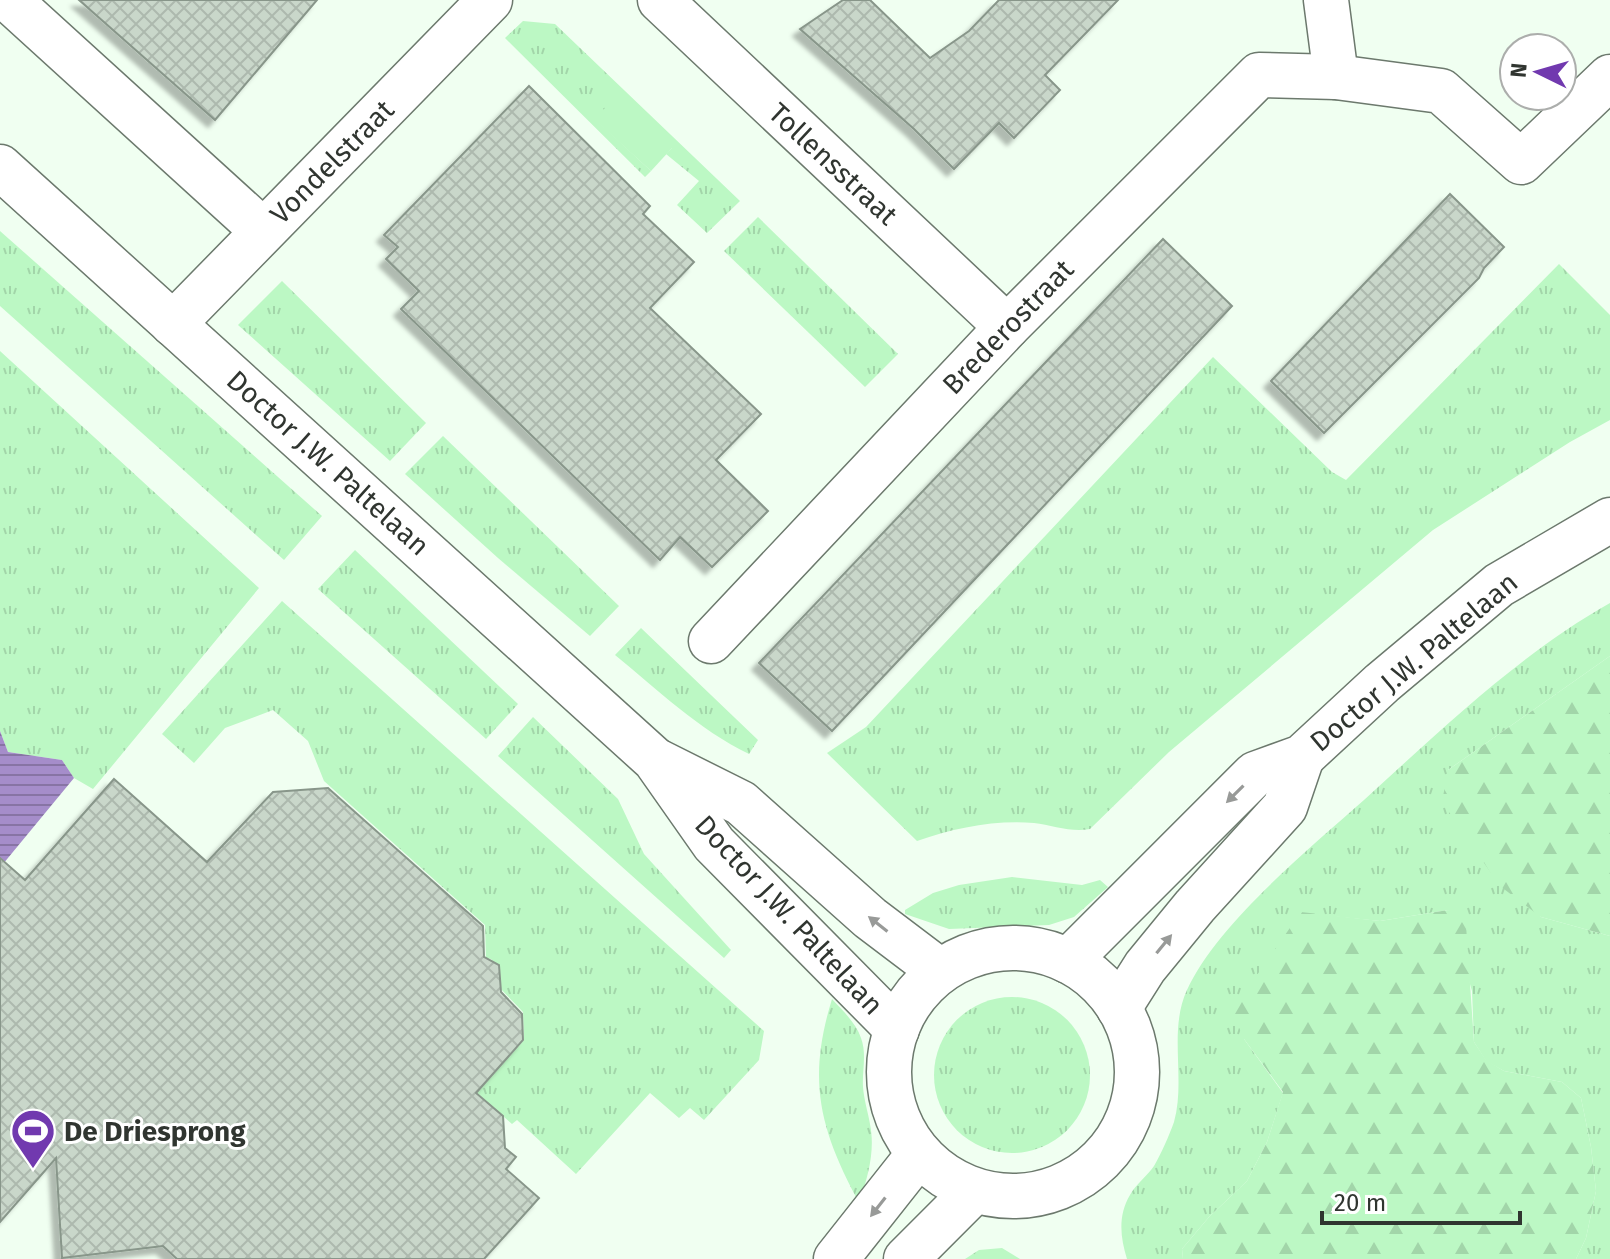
<svg xmlns="http://www.w3.org/2000/svg" width="1610" height="1259" font-family="'Fira Sans',sans-serif">
<style>
.grass{fill:url(#grass-tufts)}
.forest{fill:url(#forest-firs)}
.green{fill:#bcf8c4}
.water{fill:url(#water-rules)}
.building{fill:url(#building-cross-hatch);stroke:#88968a;stroke-width:2;filter:url(#shadow)}
.lines{fill:none;stroke-linecap:round;stroke-linejoin:round}
.minor-casing{stroke:#6c796d;stroke-width:47}
.minor{stroke:#fff;stroke-width:44}
.oneway{fill:#989a98}
.labels{text-anchor:middle;dominant-baseline:central;stroke-width:6;stroke-linejoin:round;paint-order:stroke}
.street-label{font-size:28px;fill:#303530;stroke:#fff}
.poi-label{font-size:28px;font-weight:bold;fill:#303530;stroke:#fff;text-anchor:start}
</style>
<defs>
<pattern id="grass-tufts" width="24" height="20" patternUnits="userSpaceOnUse" patternTransform="scale(2)"><rect width="24" height="20" fill="#bcf8c4"/><path d="M3 7l-1-3M5 7V3M7 7l1-3M15 17l-1-3M17 17v-4M19 17l1-3" fill="none" stroke="#a2d5a9"/></pattern>
<pattern id="forest-firs" width="22" height="20" patternUnits="userSpaceOnUse" patternTransform="scale(2)"><rect width="22" height="20" fill="#bcf8c4"/><path d="M5 1l3.5 6h-7zM16 11l3.5 6h-7z" fill="#a2d5a9"/></pattern>
<pattern id="water-rules" width="6" height="5" patternUnits="userSpaceOnUse" patternTransform="scale(2)"><rect width="6" height="5" fill="#a58dca"/><path d="M0 2.5h6" fill="none" stroke="#8774a4"/></pattern>
<pattern id="building-cross-hatch" width="8" height="8" patternUnits="userSpaceOnUse" patternTransform="scale(2)"><rect width="8" height="8" fill="#c9d7ca"/><path d="M0 0l8 8M0 8l8-8" fill="none" stroke="#adb9ae"/></pattern>
<filter id="shadow"><feDropShadow dx="-7" dy="7" stdDeviation="2" flood-color="#0004"/></filter>
</defs>
<rect width="100%" height="100%" fill="#f0fff1"/>
<!-- grass -->
<g class="grass">
<polygon points="523,21 555,24 740,201 707,233 677,205 699,181 666,154 672,148 595,119 651,171 645,177 505,38"/>
<polygon points="758,217 898,354 865,387 724,251"/>
<polygon points="0,231 322,516 284,560 0,306"/>
<path d="M1559,264l51,51v105l-40,22 -137,88 -264,222 -79,77c-18,4 -38,-4 -56,-6 -41,-3 -79,5 -117,18l-90,-88 39,-26 347,-370 119,115 14,8z"/>
<polygon points="282,281 426,423 390,461 238,325"/>
<polygon points="0,351 259,588 93,789 74,778 62,760 8,752 0,731"/>
<polygon points="443,436 619,606 590,636 498,558 405,474"/>
<polygon points="355,550 518,704 486,739 318,589"/>
<polygon points="282,601 764,1031 759,1060 704,1120 690,1108 679,1118 650,1093 576,1174 517,1120 512,1124 477,1093 524,1040 523,1012 498,986 500,969 491,959 486,958 485,925 324,781 308,741 273,710 225,728 194,763 162,734"/>
<path d="M1610,603v53l-162,114 93,147 69,19v323h-34l10,-21 10,-47 -5,-44 -10,-49 -19,-16 -58,-11 -18,-10 -12,-19 -2,-51 -24,-81 -68,11 -79,-8 -57,126 39,54 -16,49 -20,39 -38,36 -27,32 1,10h-56c-7,-22 -9,-44 3,-64 6,-11 17,-19 24,-29 7,-12 15,-30 20,-44 12,-43 -6,-91 13,-132 30,-66 122,-141 177,-190 77,-70 154,-145 246,-197z"/>
<path d="M641,628l117,112 -9,14c-50,-24 -92,-65 -134,-99z"/>
<polygon points="533,717 618,799 644,854 731,950 724,958 498,756"/>
<polygon points="1012,877 1082,885 1100,880 1108,887 1074,917 1049,925 949,929 905,914 905,910 933,893 959,885"/>
<circle cx="1012" cy="1075" r="78"/>
<path d="M832,999c11,12 24,24 29,39 6,16 1,33 2,49 1,13 5,25 7,37 5,25 -1,49 -9,73h-5c-38,-72 -48,-120 -24,-198z"/>
<polygon points="1002,1248 1020,1259 965,1259 979,1250"/>
</g>
<!-- forest -->
<g class="forest">
<polygon points="1610,656 1610,936 1541,917 1500,886 1442,802 1448,770"/>
<polygon points="1448,910 1466,925 1474,1042 1486,1060 1504,1071 1562,1082 1581,1098 1591,1147 1596,1191 1586,1238 1576,1259 1183,1259 1182,1249 1209,1217 1247,1181 1267,1142 1283,1092 1244,1039 1232,1011 1301,912 1380,921"/>
</g>
<!-- green -->
<polygon class="green" points="617,96 673,147 651,171 594,119"/>
<!-- water -->
<polygon class="water" points="0,731 8,752 62,760 74,778 3,864 0,862"/>
<!-- building -->
<g class="building">
<polygon points="79,0 317,0 215,120"/>
<polygon points="843,0 870,0 930,58 969,31 999,0 1118,0 1045,75 1060,90 1014,138 999,123 954,169 914,129 800,29"/>
<polygon points="529,86 650,206 643,214 694,262 650,308 761,414 716,460 768,511 712,567 680,537 660,560 401,309 419,291 386,259 398,247 384,235"/>
<polygon points="1450,194 1504,247 1484,268 1479,278 1324,433 1271,381"/>
<polygon points="1163,239 1232,306 832,731 759,663"/>
<polygon points="114,779 207,862 273,792 328,788 483,926 484,957 499,965 501,992 522,1014 523,1040 476,1093 503,1116 505,1148 516,1157 506,1169 539,1198 484,1259 177,1259 163,1246 62,1258 56,1158 0,1222 0,858 25,880"/>
</g>
<g class="lines">
<!-- minor casing -->
<g class="minor-casing">
<g id="minor">
<polyline points="9,0 263,231"/>
<polyline points="660,0 1007,327"/>
<polyline points="1326,0 1336,77"/>
<polyline points="0,167 655,760 714,844 897,1029"/>
<polyline points="173,324 490,0"/>
<polyline points="711,641 1007,327 1259,75 1336,77 1441,91 1521,162 1610,77"/>
<polyline points="659,762 741,803 870,918 940,971"/>
<circle cx="1013" cy="1072" r="124"/>
<polyline points="1068,961 1255,774 1302,757 1382,683 1499,585 1610,520"/>
<polyline points="1119,1008 1145,967 1195,906 1285,807 1302,757"/>
<polyline points="836,1259 919,1154"/>
<polyline points="906,1259 974,1191"/>
</g>
</g>
<!-- minor -->
<use href="#minor" class="minor"/>
</g>
<!-- one-way arrows -->
<defs><path id="oneway-solid" d="M-6-.8H1V-3.2L6.5 0L1 3.2V.8H-6Z" transform="scale(2)"/></defs>
<g class="oneway">
<use href="#oneway-solid" transform="translate(1235 794) rotate(135)"/>
<use href="#oneway-solid" transform="translate(878 924) rotate(-142)"/>
<use href="#oneway-solid" transform="translate(1164 944) rotate(-51)"/>
<use href="#oneway-solid" transform="translate(878 1207) rotate(128)"/>
</g>
<!-- icons -->
<defs>
<g id="stadium-pin" transform="scale(2.3)"><path d="M0 17L-7.5 6A9.5 9.5 0 1 1 7.5 6Z" fill="#7139af" stroke="#fff"/><path d="M0-5a6.5 5 0 1 0 0 10a6.5 5 0 1 0 0-10ZM-3.5-1.8h7v3.6h-7Z" fill="#fff"/></g>
</defs>
<g fill-rule="evenodd">
<use href="#stadium-pin" x="33" y="1131"/>
</g>
<g class="labels">
<!-- street labels -->
<g class="street-label">
<text transform="translate(332 162) rotate(-45)">Vondelstraat</text>
<text transform="translate(833 164) rotate(43)">Tollensstraat</text>
<text transform="translate(1008 327) rotate(-46)">Brederostraat</text>
<text transform="translate(328 463) rotate(42)">Doctor J.W. Paltelaan</text>
<text transform="translate(1414 662) rotate(-40)">Doctor J.W. Paltelaan</text>
<text transform="translate(789 915) rotate(47)">Doctor J.W. Paltelaan</text>
</g>
<!-- poi labels -->
<g class="poi-label">
<text x="64" y="1131">De Driesprong</text>
</g>
</g>
<!-- north arrow -->
<g transform="translate(1538 72) rotate(275)"><circle r="38" fill="#ffffff" stroke="#acaeac" stroke-width="2"/>
<path d="M0-6L14 30L0 20L-14 30Z" fill="#7139af"/>
<text y="-12" font-size="22" font-weight="bold" text-anchor="middle" fill="#303530">N</text>
</g>
<!-- scale -->
<path d="M1322 1211v12h198v-12" fill="none" stroke="#303530" stroke-width="4"/>
<text x="1334" y="1211" font-size="24" fill="#303530" stroke="#ffffff" stroke-width="6" paint-order="stroke">20 m</text>
</svg>
